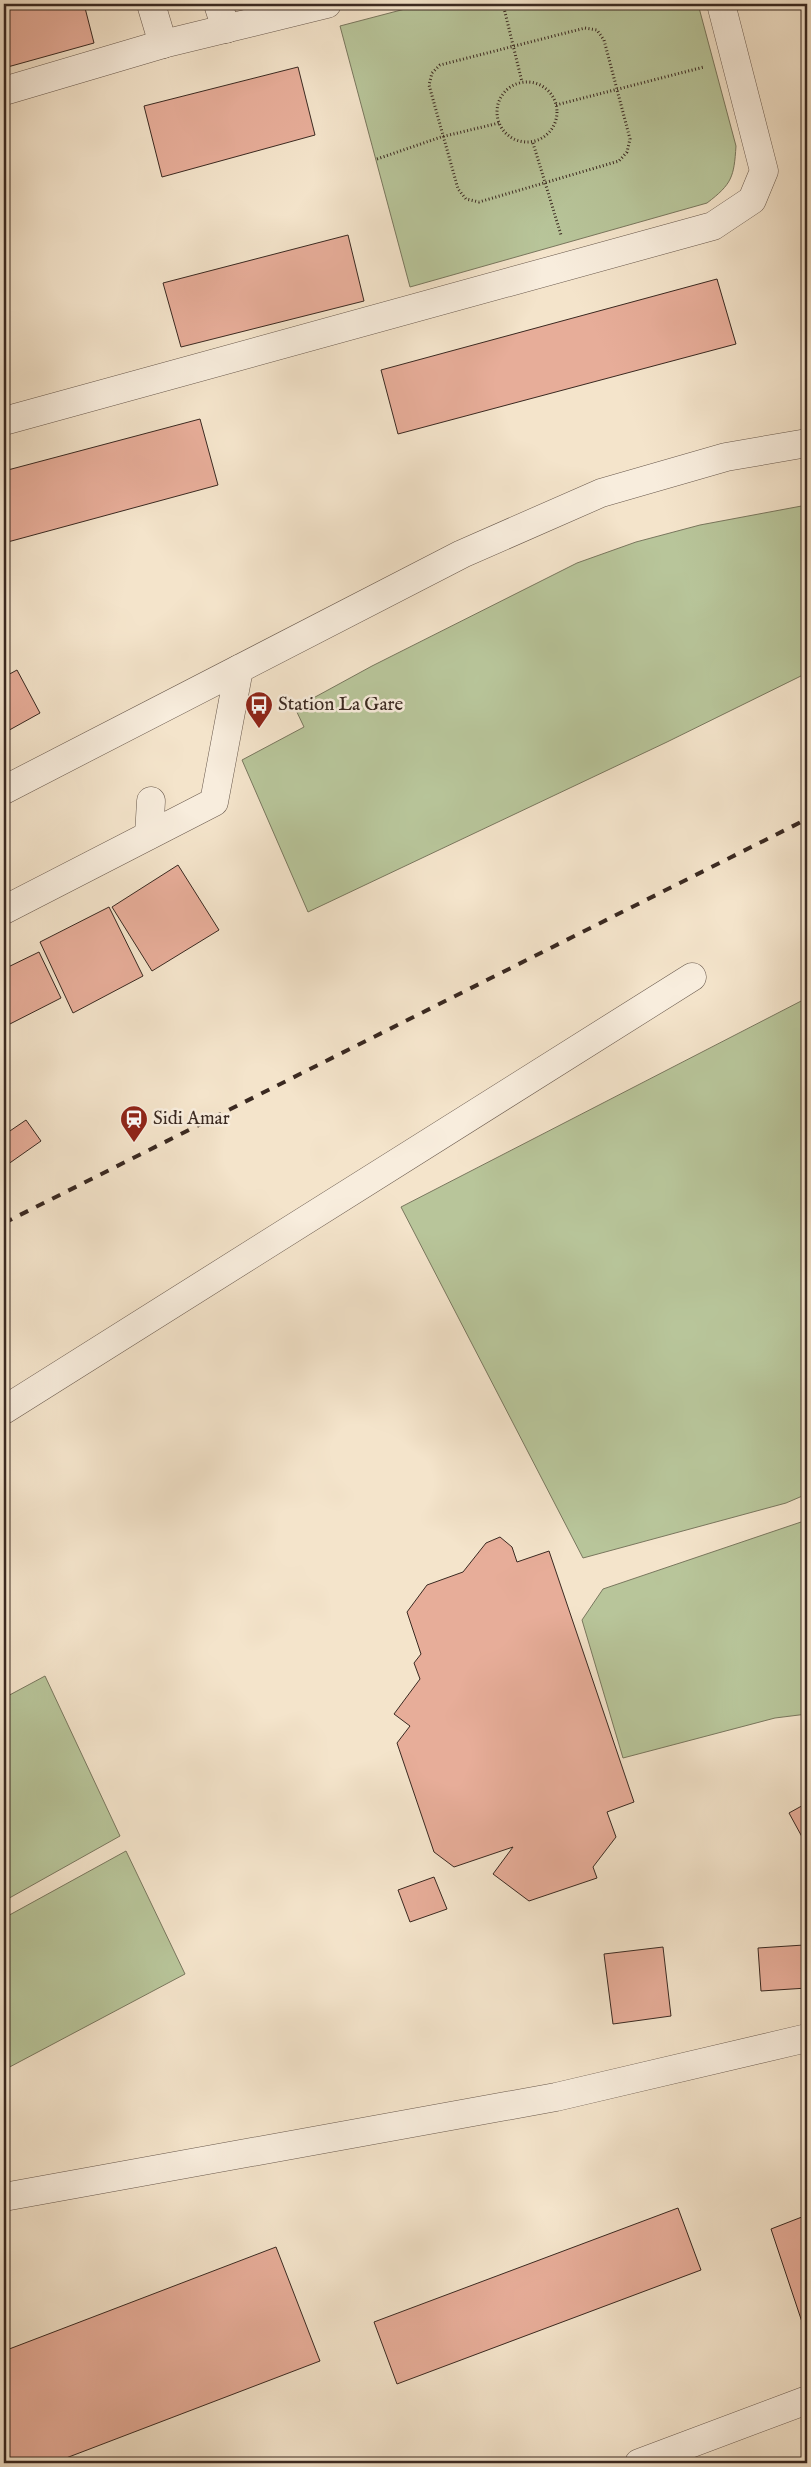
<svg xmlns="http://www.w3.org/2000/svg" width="811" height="2467" font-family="'IM FELL English',serif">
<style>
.green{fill:#b8c59a;stroke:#79775e}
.building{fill:#e7ad99;stroke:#3a2921}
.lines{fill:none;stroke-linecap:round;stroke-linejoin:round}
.minor-casing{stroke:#68584c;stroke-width:29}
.path{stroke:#3a2921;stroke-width:3;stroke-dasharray:1 2.5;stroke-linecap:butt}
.minor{stroke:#f8eddd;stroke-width:28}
.rail{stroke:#3a2921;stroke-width:4;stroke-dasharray:9 9;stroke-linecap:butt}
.labels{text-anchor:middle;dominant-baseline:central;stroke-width:5;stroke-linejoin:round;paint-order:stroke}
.poi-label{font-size:19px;fill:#3a2921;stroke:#f8eddd;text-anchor:start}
</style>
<rect width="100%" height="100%" fill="#f4e4cb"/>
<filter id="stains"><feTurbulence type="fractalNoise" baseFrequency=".004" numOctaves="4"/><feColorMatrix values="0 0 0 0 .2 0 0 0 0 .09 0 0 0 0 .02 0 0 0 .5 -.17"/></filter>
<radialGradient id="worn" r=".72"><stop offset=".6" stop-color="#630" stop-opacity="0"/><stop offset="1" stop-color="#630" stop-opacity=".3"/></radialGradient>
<!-- green -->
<g class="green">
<path d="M424,4h274l38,142c-2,31 -4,38 -29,57l-297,84 -70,-261z"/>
<polygon points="807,505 807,673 667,742 308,912 242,760 304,727 295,708 372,666 577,563 636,542 700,525"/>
<polygon points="807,998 807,1494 786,1503 583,1558 401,1207"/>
<polygon points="807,1520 807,1714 775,1718 623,1758 582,1620 603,1589"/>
<polygon points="45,1676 120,1836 4,1901 4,1698"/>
<polygon points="126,1851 185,1974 4,2070 4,1918"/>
</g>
<!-- building -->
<g class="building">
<polygon points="4,4 84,4 94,43 4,68"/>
<polygon points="298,67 315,135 162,177 144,106"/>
<polygon points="348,235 364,301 181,347 163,283"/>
<polygon points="717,279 736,344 398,434 381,370"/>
<polygon points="200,419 218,485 4,543 4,471"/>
<polygon points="17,670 40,713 4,733 4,677"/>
<polygon points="178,865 219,930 152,971 112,907"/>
<polygon points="109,907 143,976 73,1013 40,942"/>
<polygon points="39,952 61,998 4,1027 4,969"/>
<polygon points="26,1120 41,1141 4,1167 4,1135"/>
<polygon points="500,1537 512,1547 517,1562 549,1551 634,1802 607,1812 616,1837 593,1867 597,1878 529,1901 493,1874 513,1847 454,1867 434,1852 397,1743 410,1726 394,1714 420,1679 414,1663 421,1654 407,1612 427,1585 463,1572 486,1543"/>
<polygon points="807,1803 807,1846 789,1813"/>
<polygon points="434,1877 447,1909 410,1922 398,1890"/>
<polygon points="804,1945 807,1988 761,1991 758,1948"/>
<polygon points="663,1947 671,2016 613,2024 604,1954"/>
<polygon points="678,2208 701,2270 397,2384 374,2322"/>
<polygon points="807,2215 807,2337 771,2229"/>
<polygon points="276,2247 320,2361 53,2463 4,2463 4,2351"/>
</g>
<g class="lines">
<!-- minor casing -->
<g class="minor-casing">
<g id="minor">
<polyline points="151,4 163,44"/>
<polyline points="218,4 226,29"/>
<polyline points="4,91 163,44 327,4"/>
<polyline points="4,421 713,226 752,200 764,171 721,4"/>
<polyline points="4,790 462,554 601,493 726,457 807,443"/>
<polyline points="149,835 151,801"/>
<polyline points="4,910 214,802 239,669"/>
<polyline points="4,1410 692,977"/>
<polyline points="4,2197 556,2097 807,2038"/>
<polyline points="639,2463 807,2400"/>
</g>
</g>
<!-- path -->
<g class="path">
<polyline points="503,4 522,82"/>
<polygon points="585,28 597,30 604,40 630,139 627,152 619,161 479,202 466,199 458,189 429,85 432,73 440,65"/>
<circle cx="527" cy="112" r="30"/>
<polyline points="556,105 704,67"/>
<polyline points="533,143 561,235"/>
<polyline points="377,159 441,137 499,123"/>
</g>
<!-- minor -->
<use href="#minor" class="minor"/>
<!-- rail -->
<polyline class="rail" points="4,1223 807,819"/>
</g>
<!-- icons -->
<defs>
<g id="bus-pin" transform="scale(1.4375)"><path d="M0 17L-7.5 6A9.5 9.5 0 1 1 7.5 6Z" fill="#8f2418" stroke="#f8eddd"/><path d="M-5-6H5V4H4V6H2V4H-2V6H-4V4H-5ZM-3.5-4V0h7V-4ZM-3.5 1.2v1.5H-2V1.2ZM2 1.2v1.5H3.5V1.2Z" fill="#fff"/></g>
<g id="station-pin" transform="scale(1.4375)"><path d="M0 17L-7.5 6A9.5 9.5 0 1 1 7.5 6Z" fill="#8f2418" stroke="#f8eddd"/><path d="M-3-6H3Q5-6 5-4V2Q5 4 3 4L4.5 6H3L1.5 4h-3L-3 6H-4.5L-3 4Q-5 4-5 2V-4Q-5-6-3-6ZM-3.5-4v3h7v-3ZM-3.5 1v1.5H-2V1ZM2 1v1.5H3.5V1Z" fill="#fff"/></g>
</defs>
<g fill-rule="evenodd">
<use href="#bus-pin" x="259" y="705"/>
<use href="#station-pin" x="134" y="1119"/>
</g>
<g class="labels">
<!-- poi labels -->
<g class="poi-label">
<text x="278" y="705">Station La Gare</text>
<text x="153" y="1119">Sidi Amar</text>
</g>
</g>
<!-- margin -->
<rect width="811" height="2467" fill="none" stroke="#f4e4cb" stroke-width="20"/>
<rect x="5" y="5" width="801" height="2457" fill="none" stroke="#3a2921" stroke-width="2.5"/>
<rect x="10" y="10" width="791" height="2447" fill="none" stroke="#3a2921"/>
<rect width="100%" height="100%" filter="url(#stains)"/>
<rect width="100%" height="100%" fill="url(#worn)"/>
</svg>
